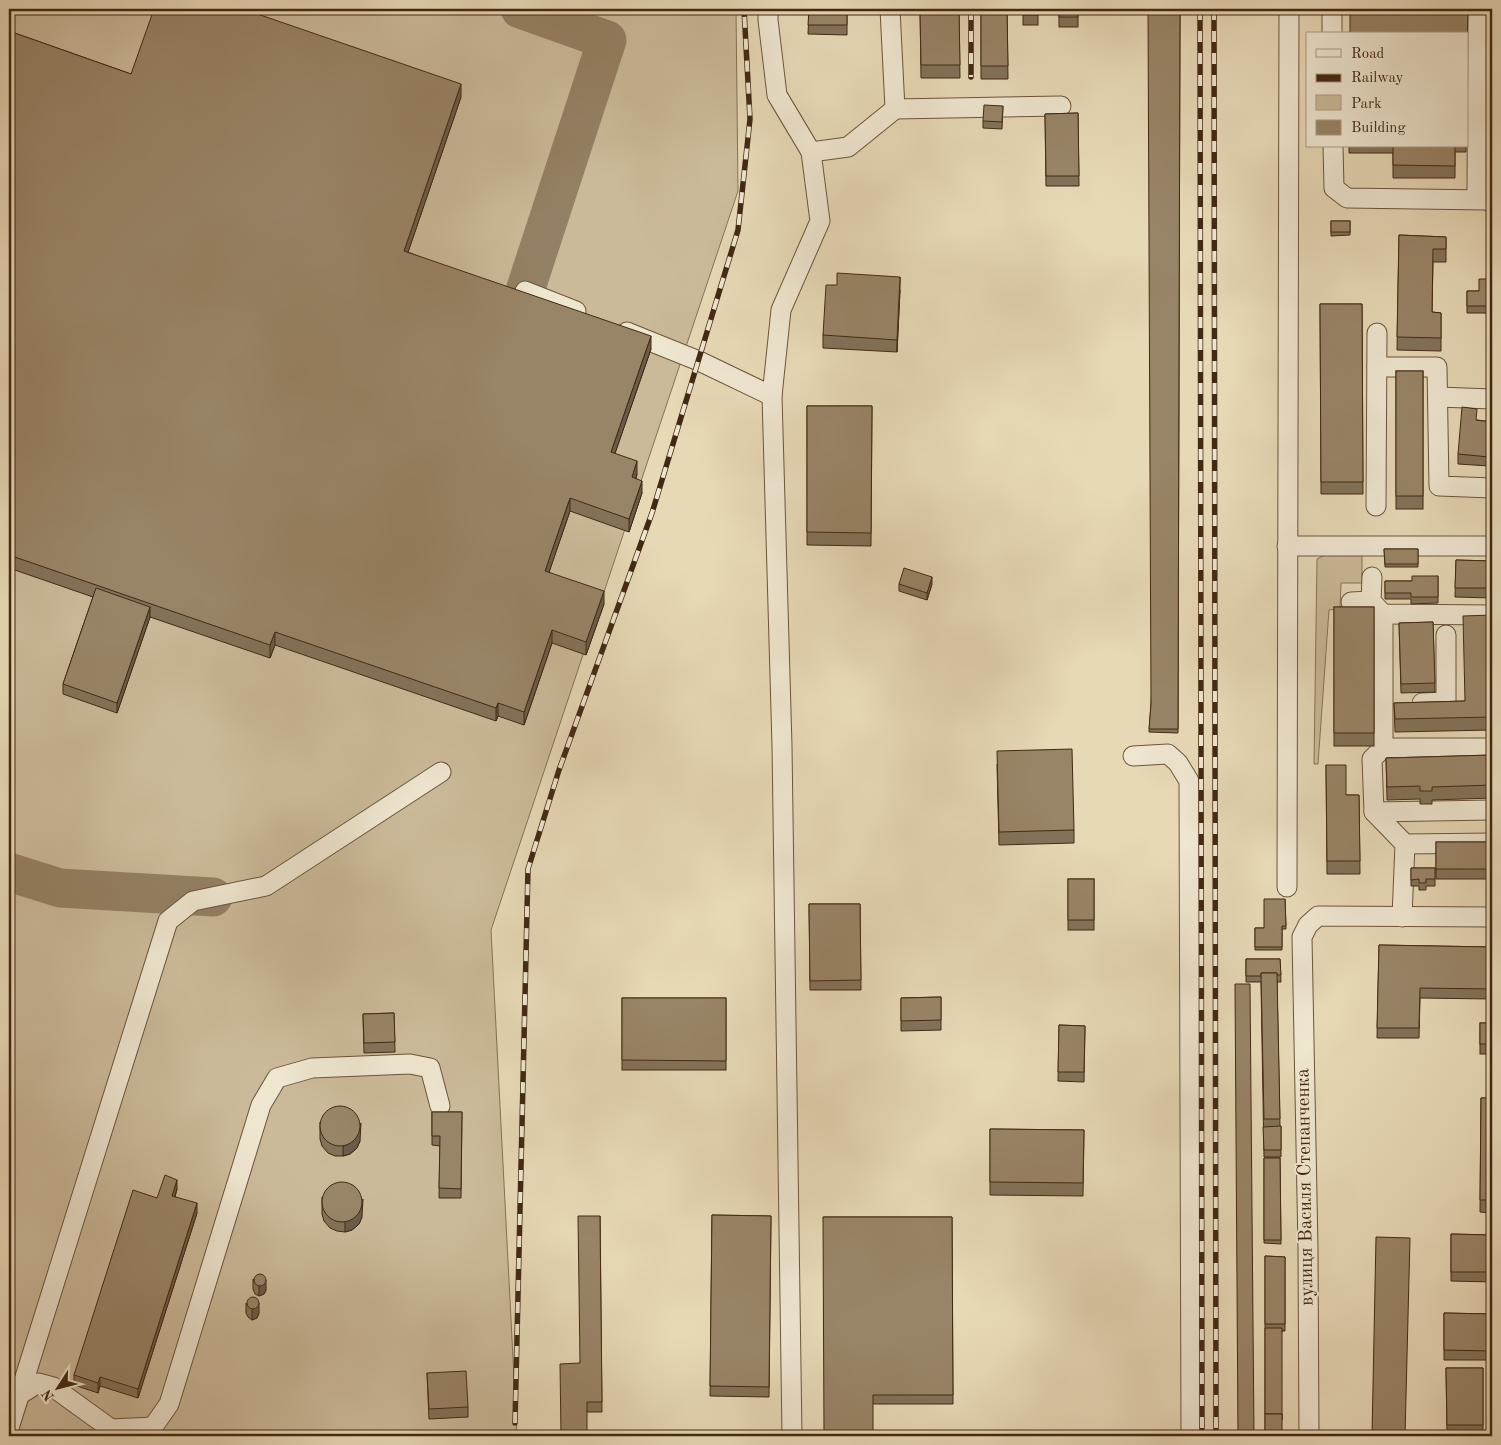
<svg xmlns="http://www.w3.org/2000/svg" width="1501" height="1445" font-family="'Old Standard TT',serif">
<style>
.green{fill:#cbba9a;stroke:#867256}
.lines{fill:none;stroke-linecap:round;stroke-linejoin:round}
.taxiway{stroke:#948064;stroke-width:39}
.minor-casing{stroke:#6b553a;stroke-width:21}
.minor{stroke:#efe6d0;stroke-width:19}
.rail-casing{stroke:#422911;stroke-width:5.5}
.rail{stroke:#efe6d0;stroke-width:4;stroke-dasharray:11;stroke-linecap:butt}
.wall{fill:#837259;stroke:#422911}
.shaded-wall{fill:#6a5c48;stroke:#422911}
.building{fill:#988467;stroke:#422911}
.labels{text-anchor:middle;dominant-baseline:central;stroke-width:4;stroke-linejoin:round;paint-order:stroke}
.street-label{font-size:19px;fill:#422911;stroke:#efe6d0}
</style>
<rect width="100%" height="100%" fill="#e7d8b6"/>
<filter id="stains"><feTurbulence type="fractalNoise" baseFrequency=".004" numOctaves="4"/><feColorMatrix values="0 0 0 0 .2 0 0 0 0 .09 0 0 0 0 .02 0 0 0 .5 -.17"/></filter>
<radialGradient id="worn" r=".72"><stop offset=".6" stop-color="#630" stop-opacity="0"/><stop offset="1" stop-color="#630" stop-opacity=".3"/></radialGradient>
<!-- green -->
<g class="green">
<polygon points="9,9 736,9 738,191 491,930 517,1436 9,1436"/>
<polygon points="1333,551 1362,551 1362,583 1341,583 1340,609 1329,610 1318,764 1314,764 1317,559"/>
</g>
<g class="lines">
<!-- taxiway -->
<g class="taxiway">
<polyline points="520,9 607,40 525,291"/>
<polyline points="9,872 60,888 213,897"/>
</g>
<!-- minor casing -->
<g class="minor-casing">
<g id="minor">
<polyline points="768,9 768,20 777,95 811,152 820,221 781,310 772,396 782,746 792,1436"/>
<polyline points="1332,9 1332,34"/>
<polyline points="1478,9 1477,190 1492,203"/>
<polyline points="895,109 1061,106"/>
<polyline points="1333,146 1334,188 1347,198 1487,200"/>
<polyline points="811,152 848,147 895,109 890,9"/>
<polyline points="525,291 576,311"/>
<polyline points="627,332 699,361 772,396"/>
<polyline points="1377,367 1437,367 1439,486 1492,488"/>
<polyline points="1438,397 1492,399"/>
<polyline points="1376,506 1377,333"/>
<polyline points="1287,546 1492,546"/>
<polyline points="1372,577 1371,601 1383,614 1492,615"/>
<polyline points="1351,602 1371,601"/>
<polyline points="1383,614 1383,748 1492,748"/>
<polyline points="1422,703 1446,702 1446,635"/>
<polyline points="1383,748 1372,759 1374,812 1405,844 1402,917"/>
<polyline points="1133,756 1168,754 1178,763 1189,781 1191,1436"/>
<polyline points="1374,812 1492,810"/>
<polyline points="1405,844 1492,843"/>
<polyline points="1287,887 1289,9"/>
<polyline points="19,1395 38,1383 53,1387 111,1429 153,1427 169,1404 261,1105 277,1078 312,1068 410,1064 430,1068 440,1106"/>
<polyline points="9,1428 168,921 193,901 266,886 441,772"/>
<polyline points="1309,1436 1308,1248 1302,937 1308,925 1318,916 1492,917"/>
</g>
</g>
<!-- minor -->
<use href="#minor" class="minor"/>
<!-- rail casing -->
<g class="rail-casing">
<g id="rail">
<polyline points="971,9 971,77"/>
<polyline points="1200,9 1202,1436"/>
<polyline points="1214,9 1216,1436"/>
<polyline points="515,1423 528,869 559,770 652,513 738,230 750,119 744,9"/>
</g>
</g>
<!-- rail -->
<use href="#rail" class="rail"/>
</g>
<!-- wall -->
<g class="wall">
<polygon points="809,9 847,9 847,35 808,34"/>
<polygon points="920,9 959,9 960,78 921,78"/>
<polygon points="981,9 1007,9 1008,79 981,79"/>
<rect x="1023" y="9" width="15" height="16"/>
<rect x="1059" y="9" width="19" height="18"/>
<polygon points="1180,9 1178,733 1149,732 1151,704"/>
<polygon points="9,31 131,74 461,97 408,252 651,349 615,453 637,474 636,479 642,493 629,532 570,511 549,572 604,604 586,655 552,643 524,725 498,716 496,721 275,645 270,658 150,617 117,713 63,694 63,684 93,597 9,568"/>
<polygon points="1003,106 1002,129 983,128 983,121"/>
<polygon points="1078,113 1079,186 1046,186 1045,114"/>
<polygon points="1349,146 1466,146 1466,152 1455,152 1455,178 1393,178 1393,153 1349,153"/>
<polygon points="1331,221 1350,221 1350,235 1331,236"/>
<polygon points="1399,235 1446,237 1446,262 1433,262 1432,312 1441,313 1441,351 1397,350"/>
<polygon points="1492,279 1492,313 1467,313 1467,291 1479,291"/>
<polygon points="837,285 900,290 897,352 823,348 823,335"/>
<polygon points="1320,304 1362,304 1363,494 1321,494"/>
<rect x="1396" y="371" width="27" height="138"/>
<polygon points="807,406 872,406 871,546 807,545"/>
<polygon points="1477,420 1492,422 1492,437 1491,437 1489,466 1458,464 1458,454"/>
<polygon points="1384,549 1418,549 1418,567 1385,567"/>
<polygon points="1456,560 1492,561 1492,598 1455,597"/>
<polygon points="1438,576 1438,603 1411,604 1411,599 1385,599 1385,581 1412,581"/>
<polygon points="899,584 932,584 927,600 899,591"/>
<rect x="1334" y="607" width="40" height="139"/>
<polygon points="1492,615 1492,730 1395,732 1394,703 1465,701"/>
<polygon points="1433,622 1435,692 1401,693 1399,623"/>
<polygon points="1492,755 1492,798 1432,800 1432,804 1420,804 1420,799 1387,800 1386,758"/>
<polygon points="997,764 1074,830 1074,843 999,845"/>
<polygon points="1326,765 1346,795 1359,795 1360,874 1327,874"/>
<rect x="1436" y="842" width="56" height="37"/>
<polygon points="1411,868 1435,868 1435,886 1426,886 1426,890 1419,890 1419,886 1411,886"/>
<rect x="1068" y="879" width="26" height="51"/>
<polygon points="1285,899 1286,929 1282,929 1282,950 1255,950 1255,928 1264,928"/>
<polygon points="809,904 860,904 861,990 810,990"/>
<polygon points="1379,945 1492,947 1492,999 1420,998 1419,1038 1377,1038"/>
<polygon points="1246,959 1280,959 1281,982 1277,982 1280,1126 1281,1126 1281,1157 1264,1157 1261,982 1246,982"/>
<polygon points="941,997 941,1030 901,1031 901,998"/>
<rect x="622" y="998" width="104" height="72"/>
<polygon points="394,1013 395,1052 364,1053 363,1014"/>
<rect x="1480" y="1023" width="12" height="31"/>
<polygon points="1059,1025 1085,1026 1084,1082 1058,1081"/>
<polygon points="1481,1098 1492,1098 1492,1213 1480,1212"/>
<polygon points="432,1112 462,1112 461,1198 439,1198 440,1146 432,1145"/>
<polygon points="320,1122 360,1141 357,1148 350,1154 343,1156 335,1156 328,1153 322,1146 320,1139"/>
<polygon points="990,1129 1084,1130 1083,1196 990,1195"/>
<polygon points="1264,1158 1280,1158 1281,1244 1264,1243"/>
<polygon points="177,1189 175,1197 197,1213 138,1398 100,1386 98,1393 74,1385 74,1375"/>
<polygon points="322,1197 362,1217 359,1224 352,1230 345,1232 337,1231 330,1228 324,1221 322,1214"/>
<polygon points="712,1215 771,1216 769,1397 710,1396"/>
<polygon points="600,1216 602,1412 587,1412 580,1363"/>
<polygon points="823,1217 952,1217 953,1404 873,1404"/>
<polygon points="1451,1234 1492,1235 1492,1282 1451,1281"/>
<polygon points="1265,1256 1285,1257 1285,1331 1282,1331 1265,1436"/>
<polygon points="253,1279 266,1290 264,1294 259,1296 255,1294 253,1289"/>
<polygon points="246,1303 259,1313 257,1318 252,1320 248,1317 246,1313"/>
<polygon points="1444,1313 1492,1314 1492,1360 1444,1360"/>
<polygon points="1446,1368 1483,1368 1483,1434 1447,1434"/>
<polygon points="427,1373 468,1407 468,1417 429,1419"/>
</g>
<!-- shaded-wall -->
<g class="shaded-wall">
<polygon points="461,84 461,97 404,264 404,251"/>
<polygon points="900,277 900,290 897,352 897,340"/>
<polygon points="651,336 651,349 611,465 611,452"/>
<polygon points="1491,427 1491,437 1489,466 1489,457"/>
<polygon points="637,461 637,474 632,490 632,477"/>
<polygon points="642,481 642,493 629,532 629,519"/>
<polygon points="570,498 570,511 545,584 545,571"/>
<polygon points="932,577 932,584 927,600 927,593"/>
<polygon points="604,591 604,604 586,655 586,642"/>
<polygon points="150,607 150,617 117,713 117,703"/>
<polygon points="552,630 552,643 524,725 524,712"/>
<polygon points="275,632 275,645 270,658 270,645"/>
<polygon points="498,703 498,716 496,721 496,708"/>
<polygon points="361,1123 360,1141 357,1148 350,1154 343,1156 343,1147"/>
<polygon points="177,1180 177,1189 172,1205 172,1196"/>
<polygon points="363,1199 362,1217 359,1224 352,1230 345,1232 345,1222"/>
<polygon points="197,1203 197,1213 138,1398 138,1389"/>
<polygon points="266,1280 266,1290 264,1294 259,1296 259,1286"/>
<polygon points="259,1303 259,1313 257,1318 252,1320 252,1310"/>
<polygon points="100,1377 100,1386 98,1393 98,1383"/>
</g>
<!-- building -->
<g class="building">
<polygon points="154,9 243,9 461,84 404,251 651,336 611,452 637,461 632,477 642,481 629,519 570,498 545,571 604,591 586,642 552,630 524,712 498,703 496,708 275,632 270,645 9,555 9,31 131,74"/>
<polygon points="809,9 847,9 847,25 808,25"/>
<polygon points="920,9 959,9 960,65 921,65"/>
<polygon points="981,9 1007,9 1008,66 981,66"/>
<rect x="1023" y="9" width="15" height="6"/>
<rect x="1059" y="9" width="19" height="8"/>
<polygon points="1148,9 1180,9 1178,729 1149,729 1151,704"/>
<polygon points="1350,9 1468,9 1467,48 1467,34 1350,34"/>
<polygon points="984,105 1003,106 1002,122 983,121"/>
<polygon points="1078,113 1079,176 1046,176 1045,114"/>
<polygon points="1393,146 1455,146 1455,166 1393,165"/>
<rect x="1331" y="221" width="19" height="11"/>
<polygon points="1399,235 1446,237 1446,249 1433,249 1432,312 1441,313 1441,338 1397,337"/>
<polygon points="837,273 900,277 897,340 823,335 826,285 837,285"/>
<polygon points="1479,279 1492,279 1492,306 1467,306 1467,291 1479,291"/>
<polygon points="1320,304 1362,304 1363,482 1321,482"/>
<rect x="1396" y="371" width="27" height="125"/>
<polygon points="807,406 872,406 871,533 807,532"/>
<polygon points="1462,407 1477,409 1476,420 1492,422 1489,457 1458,454"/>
<polygon points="1384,549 1418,549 1418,564 1385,564"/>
<polygon points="1456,560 1492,561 1492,588 1455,588"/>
<polygon points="904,568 932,577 927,593 899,584"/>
<polygon points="1412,576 1438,576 1438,597 1411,597 1411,593 1385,593 1385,581 1412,581"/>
<polygon points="96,588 150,607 117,703 63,684"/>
<rect x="1334" y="607" width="40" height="126"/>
<polygon points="1492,615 1492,717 1395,719 1394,703 1465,701 1463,616"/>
<polygon points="1433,622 1435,683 1401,684 1399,623"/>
<polygon points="1072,749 1074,830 999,832 997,751"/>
<polygon points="1492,755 1492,785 1432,787 1432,791 1420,791 1420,786 1387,787 1386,758"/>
<polygon points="1326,765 1346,765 1346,795 1359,795 1360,861 1327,861"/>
<rect x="1436" y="842" width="56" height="27"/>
<polygon points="1411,868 1435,868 1435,879 1426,879 1426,883 1419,883 1419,879 1411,880"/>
<rect x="1068" y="879" width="26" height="41"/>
<polygon points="1264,899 1285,899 1286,926 1282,926 1282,947 1255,947 1255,928 1264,928"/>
<polygon points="809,904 860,904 861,980 810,981"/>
<polygon points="1379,945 1492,947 1492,989 1420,988 1419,1028 1377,1028"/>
<polygon points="1246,959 1280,959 1281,975 1277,975 1277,973 1261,973 1261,976 1246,976"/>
<polygon points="1261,973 1277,973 1280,1119 1264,1119"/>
<polygon points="1235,984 1250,984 1254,1436 1238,1436"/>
<polygon points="941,997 941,1020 901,1021 901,998"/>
<polygon points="622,998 726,998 726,1061 622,1060"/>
<polygon points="394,1013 395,1042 364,1043 363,1014"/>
<rect x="1480" y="1023" width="12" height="21"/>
<polygon points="1059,1025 1085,1026 1084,1072 1058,1072"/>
<polygon points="1481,1098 1492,1098 1492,1200 1480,1200"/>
<circle cx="340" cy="1126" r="20"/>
<polygon points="432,1112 462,1112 461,1189 439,1188 440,1136 432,1136"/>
<polygon points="1281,1126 1281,1150 1264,1150 1263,1127"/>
<polygon points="990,1129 1084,1130 1083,1183 990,1182"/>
<polygon points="1264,1158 1280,1158 1281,1240 1264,1240"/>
<polygon points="165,1175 177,1180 172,1196 197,1203 138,1389 100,1377 98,1383 74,1375 133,1190 157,1198"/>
<circle cx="342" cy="1202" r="20"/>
<polygon points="712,1215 771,1216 769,1387 710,1386"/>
<polygon points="578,1216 600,1216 602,1402 587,1402 587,1436 561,1436 560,1364 580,1363"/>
<polygon points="823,1217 952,1217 953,1395 873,1395 873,1436 824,1436"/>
<polygon points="1451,1234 1492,1235 1492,1272 1451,1272"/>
<polygon points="1376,1237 1410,1238 1405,1436 1372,1436"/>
<polygon points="1265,1256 1285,1257 1285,1324 1265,1324"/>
<circle cx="260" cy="1280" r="6"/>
<circle cx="253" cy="1303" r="6"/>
<polygon points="1444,1313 1492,1314 1492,1351 1444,1350"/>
<polygon points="1265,1328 1282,1328 1282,1420 1282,1414 1265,1414"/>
<polygon points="1446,1368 1483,1368 1483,1425 1447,1425"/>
<polygon points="466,1371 468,1407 429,1409 427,1373"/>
<rect x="1265" y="1414" width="17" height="22"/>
</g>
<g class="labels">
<!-- street labels -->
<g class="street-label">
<text transform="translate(1306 1187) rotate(-91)">вулиця Василя Степанченка</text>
</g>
</g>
<!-- margin -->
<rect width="1501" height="1445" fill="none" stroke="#e7d8b6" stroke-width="30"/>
<rect x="10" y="10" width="1481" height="1425" fill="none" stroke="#422911" stroke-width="2.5"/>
<rect x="15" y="15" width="1471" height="1415" fill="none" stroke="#422911"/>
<!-- legend -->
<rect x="1306" y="32" width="162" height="115" fill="#efe6d0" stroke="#aa9a84"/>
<rect x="1316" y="49" width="25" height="8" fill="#efe6d0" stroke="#aa9a84"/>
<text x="1351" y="58" font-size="15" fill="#422911">Road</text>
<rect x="1316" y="74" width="25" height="8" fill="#422911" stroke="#aa9a84"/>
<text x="1351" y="82" font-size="15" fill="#422911">Railway</text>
<rect x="1316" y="95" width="25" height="15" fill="#cbba9a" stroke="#aa9a84"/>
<text x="1351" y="108" font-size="15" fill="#422911">Park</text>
<rect x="1316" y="120" width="25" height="15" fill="#988467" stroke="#aa9a84"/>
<text x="1351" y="132" font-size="15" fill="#422911">Building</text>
<!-- north arrow -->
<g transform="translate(58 1388) rotate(234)" stroke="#efe6d0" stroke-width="4" paint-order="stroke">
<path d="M0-4L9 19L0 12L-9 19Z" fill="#422911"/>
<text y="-8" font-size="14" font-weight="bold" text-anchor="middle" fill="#422911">N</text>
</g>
<rect width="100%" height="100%" filter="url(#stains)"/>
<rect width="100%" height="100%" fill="url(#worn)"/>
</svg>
